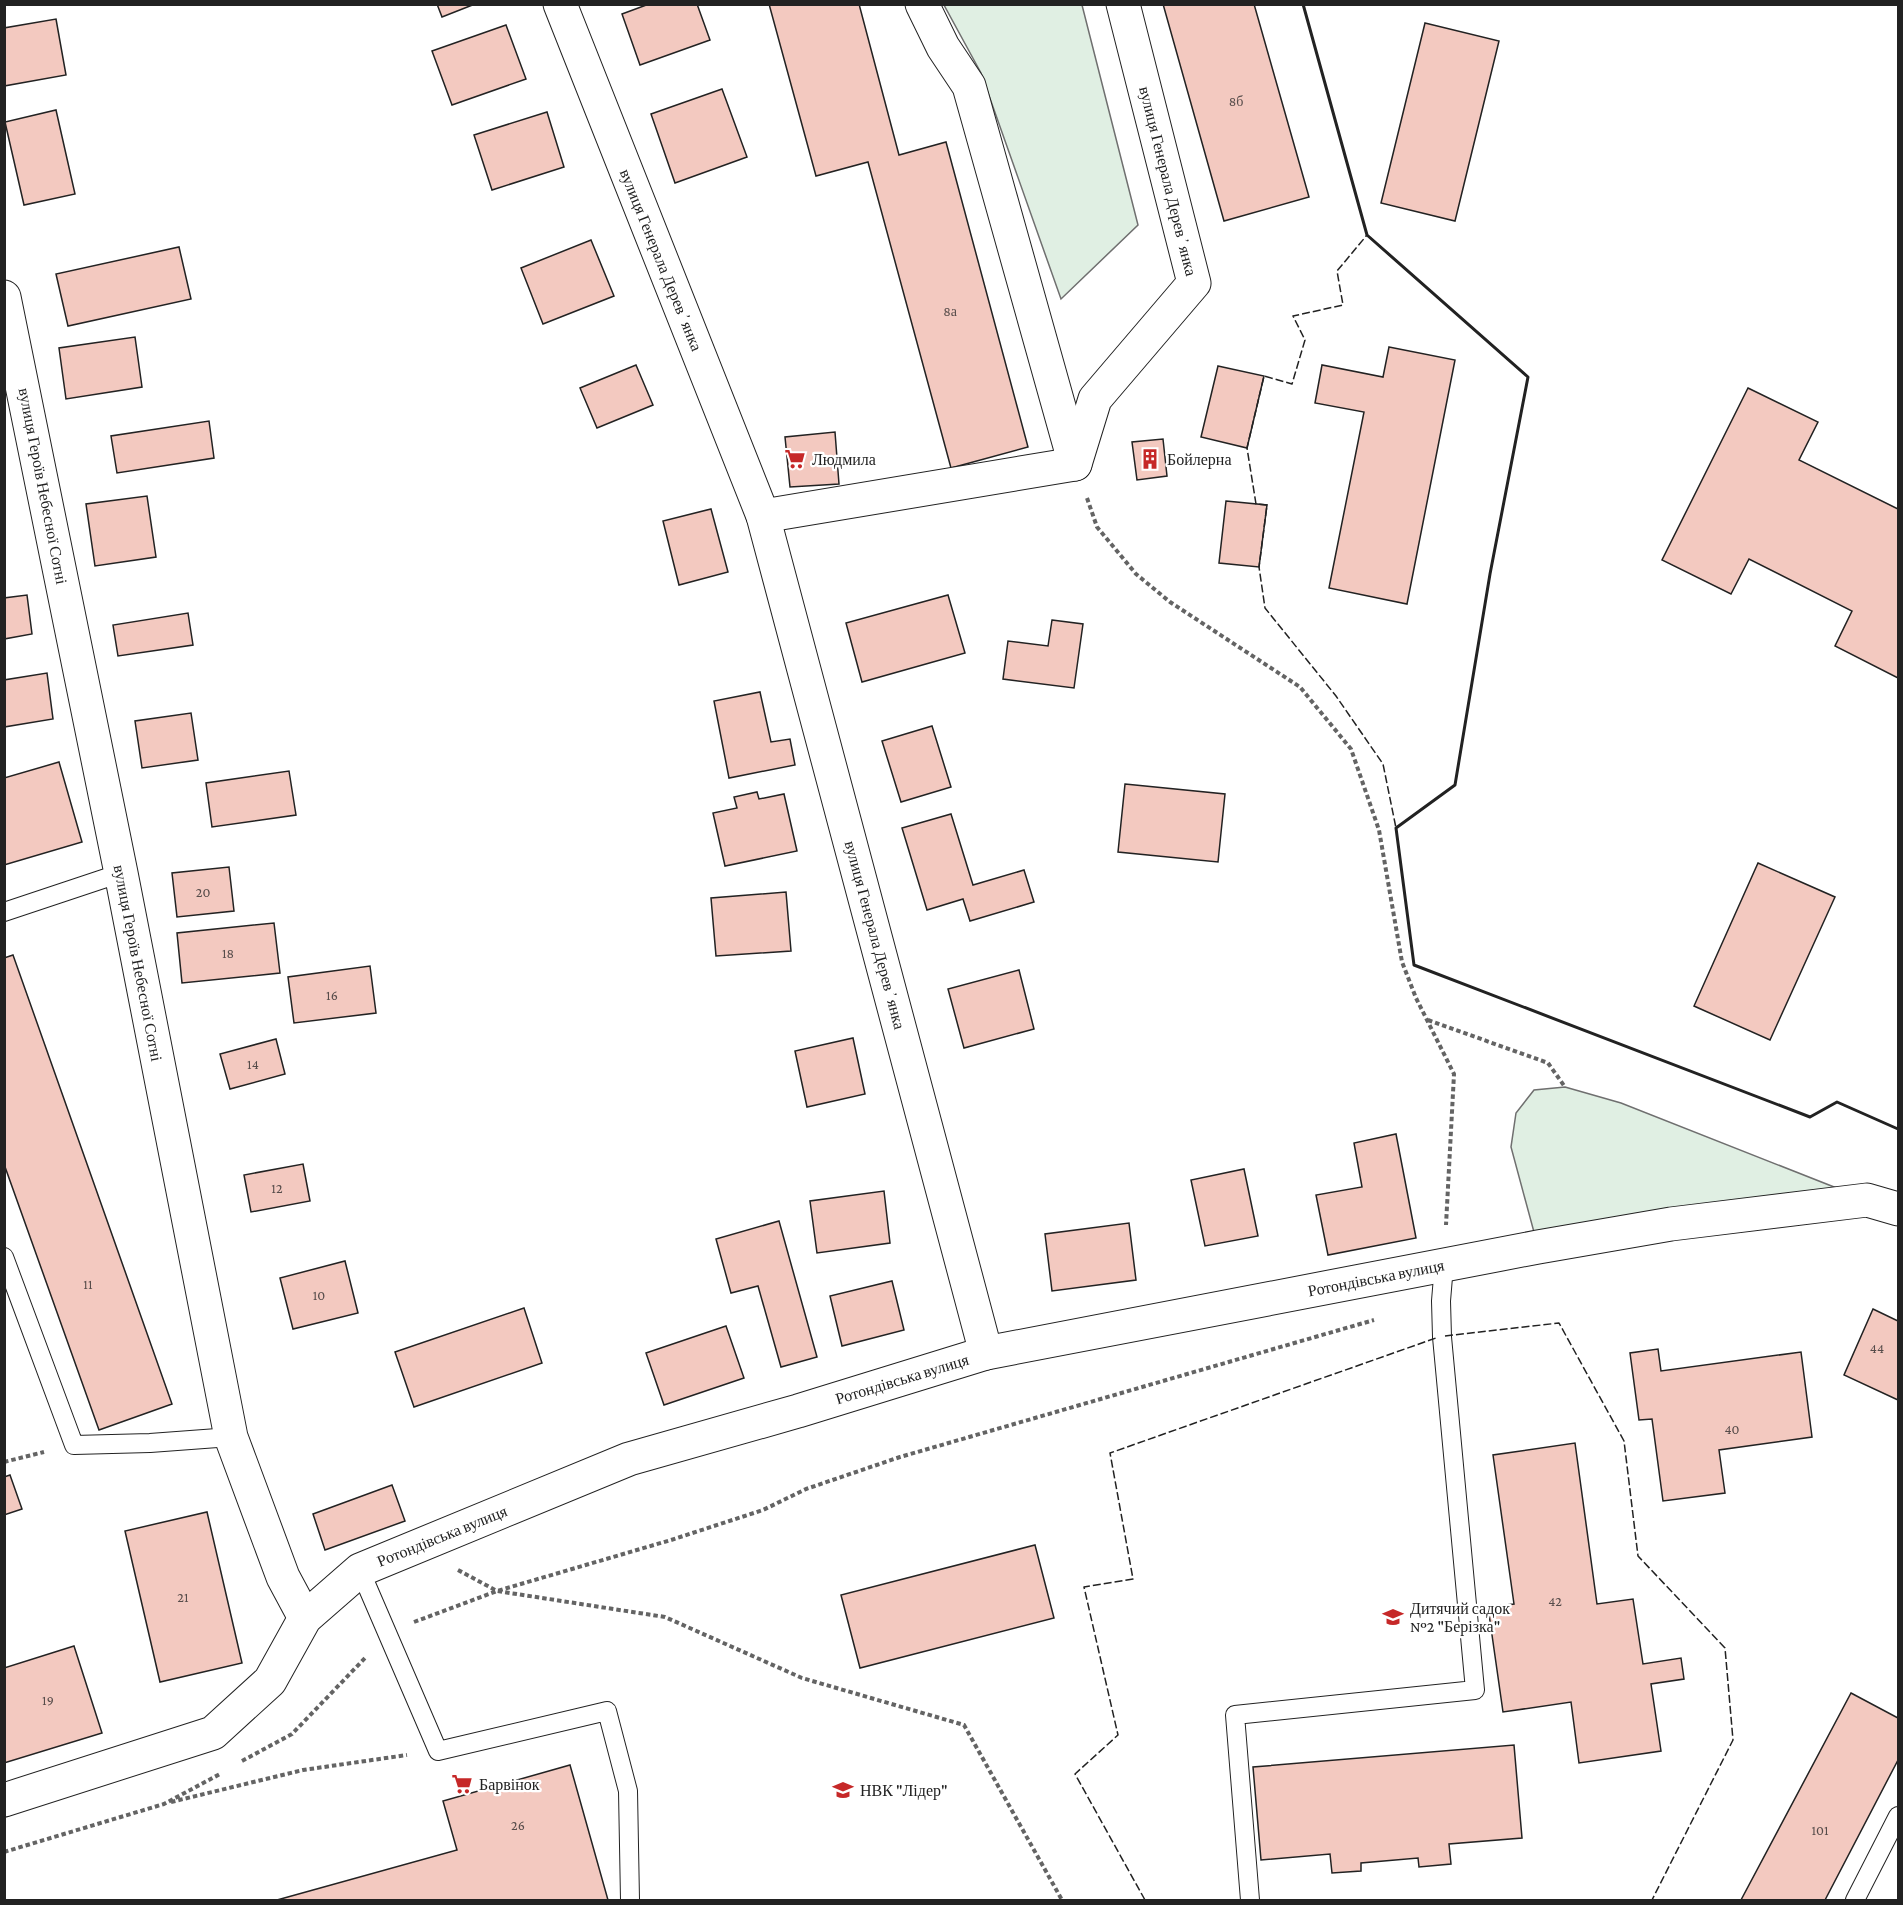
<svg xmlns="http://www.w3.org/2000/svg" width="1903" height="1905" font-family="'Crimson Pro',serif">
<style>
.green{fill:#e0efe3;stroke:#6f6f6f;stroke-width:1.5}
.building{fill:#f3c9c0;stroke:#222;stroke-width:1.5}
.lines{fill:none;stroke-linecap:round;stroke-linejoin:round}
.service-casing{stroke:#222;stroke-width:20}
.minor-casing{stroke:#222;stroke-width:35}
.path{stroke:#646464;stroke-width:4;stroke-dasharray:4.5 3;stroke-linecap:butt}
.service{stroke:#fff;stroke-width:18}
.minor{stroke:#fff;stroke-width:33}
.fence{stroke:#222;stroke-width:1.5;stroke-dasharray:8 3;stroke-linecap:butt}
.wall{stroke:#222;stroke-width:3}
.labels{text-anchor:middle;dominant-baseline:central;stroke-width:4.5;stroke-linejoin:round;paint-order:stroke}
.number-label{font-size:14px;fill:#564c4a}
.street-label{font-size:16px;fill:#222;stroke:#fff}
.poi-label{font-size:16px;fill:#222;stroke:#fff;text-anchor:start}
</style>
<rect width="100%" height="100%" fill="#fff"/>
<!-- green -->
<g class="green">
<polygon points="944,5 1082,5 1138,225 1061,299 981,73"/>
<polygon points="1565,1087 1621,1103 1867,1200 1538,1247 1511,1147 1516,1113 1534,1090"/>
</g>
<!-- building -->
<g class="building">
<polygon points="437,4 475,4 442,17"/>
<polygon points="649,4 697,4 710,40 640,65 622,14"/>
<polygon points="769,4 859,4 899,155 946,142 1028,447 951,468 868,162 816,176"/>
<polygon points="1163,4 1254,4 1309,197 1224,221"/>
<polygon points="56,19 66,75 4,86 4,28"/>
<polygon points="1425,23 1499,41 1455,221 1381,203"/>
<polygon points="506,25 526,79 452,105 432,51"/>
<polygon points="722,89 747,157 675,183 651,114"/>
<polygon points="56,110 75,194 24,205 5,122"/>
<polygon points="547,112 564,167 492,190 474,135"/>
<polygon points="591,240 614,296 543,324 521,268"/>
<polygon points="179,247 191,299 68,326 56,274"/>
<polygon points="135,337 142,387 66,399 59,348"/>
<polygon points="1389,347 1455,360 1407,604 1329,588 1364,412 1315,403 1322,365 1383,377"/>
<polygon points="636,365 653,405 597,428 580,388"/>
<polygon points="1218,366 1264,376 1247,448 1201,437"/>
<polygon points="1748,388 1818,422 1799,460 1898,509 1898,678 1835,646 1852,611 1749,559 1731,594 1662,560"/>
<polygon points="209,421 214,458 117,473 111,436"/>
<polygon points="835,432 839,484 790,487 785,437"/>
<polygon points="1163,439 1167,476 1137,480 1132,442"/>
<polygon points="147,496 156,557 95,566 86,504"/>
<polygon points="1226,501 1267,505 1259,567 1219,563"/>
<polygon points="711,509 728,572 679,585 663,521"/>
<polygon points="27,595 32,634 4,639 4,598"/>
<polygon points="948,595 965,653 862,682 846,623"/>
<polygon points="188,613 193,645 118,656 113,625"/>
<polygon points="1052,620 1083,624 1074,688 1003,679 1008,641 1048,646"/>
<polygon points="47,673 53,719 4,727 4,680"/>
<polygon points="760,692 771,742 790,739 795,765 729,778 714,701"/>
<polygon points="191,713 198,760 142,768 135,721"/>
<polygon points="932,726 951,787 901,802 882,741"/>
<polygon points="59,762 82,842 4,865 4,778"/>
<polygon points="289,771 296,815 212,827 206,783"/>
<polygon points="1125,784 1225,794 1218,862 1118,852"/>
<polygon points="757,792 759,799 784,794 797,851 725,866 713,813 737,808 734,797"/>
<polygon points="951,814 973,885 1024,870 1034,902 970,921 963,899 927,910 902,828"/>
<polygon points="1758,863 1835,897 1770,1040 1694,1006"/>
<polygon points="229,867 234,911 177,917 172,873"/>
<polygon points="786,892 791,951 716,956 711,898"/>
<polygon points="274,923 280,973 182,983 177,933"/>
<polygon points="13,955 172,1404 99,1430 4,1164 4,958"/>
<polygon points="370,966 376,1013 294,1023 288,977"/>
<polygon points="1019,970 1034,1029 964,1048 948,989"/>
<polygon points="853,1038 865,1094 807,1107 795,1051"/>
<polygon points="276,1039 285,1074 230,1089 220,1054"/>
<polygon points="1396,1134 1416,1238 1328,1255 1316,1195 1362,1187 1354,1143"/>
<polygon points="303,1164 310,1201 251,1212 244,1175"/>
<polygon points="1244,1169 1258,1236 1205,1246 1191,1180"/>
<polygon points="884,1191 890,1243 817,1253 810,1201"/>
<polygon points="779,1221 817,1357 781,1367 758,1286 731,1293 716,1239"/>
<polygon points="1129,1223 1136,1280 1052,1291 1045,1234"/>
<polygon points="345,1261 358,1313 293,1329 280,1278"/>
<polygon points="892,1281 904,1330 842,1346 830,1296"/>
<polygon points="524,1308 542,1363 414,1407 395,1352"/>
<polygon points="1873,1309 1898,1321 1898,1400 1844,1375"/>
<polygon points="726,1326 744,1378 664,1405 646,1353"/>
<polygon points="1658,1349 1661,1371 1801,1352 1812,1437 1719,1450 1725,1493 1663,1501 1652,1419 1639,1420 1630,1353"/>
<polygon points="1575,1443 1597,1604 1633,1599 1643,1664 1681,1658 1684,1679 1651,1684 1661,1751 1579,1763 1571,1702 1503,1712 1488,1607 1514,1604 1493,1455"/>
<polygon points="10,1475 22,1509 4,1515 4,1477"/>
<polygon points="392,1485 405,1521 325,1550 313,1514"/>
<polygon points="207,1512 242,1663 160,1682 125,1531"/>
<polygon points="1035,1545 1054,1618 860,1668 841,1595"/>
<polygon points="74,1646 102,1733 4,1763 4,1668"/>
<polygon points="1851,1693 1898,1718 1898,1760 1825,1900 1741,1900"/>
<polygon points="1514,1745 1522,1838 1449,1844 1451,1864 1419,1867 1418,1858 1361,1863 1361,1871 1332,1873 1330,1854 1261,1860 1253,1767"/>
<polygon points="570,1765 608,1900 277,1900 457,1850 443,1801"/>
</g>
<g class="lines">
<!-- service casing -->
<g class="service-casing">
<g id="service">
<polyline points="4,912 121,873"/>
<polyline points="4,1257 74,1445 150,1443 231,1437"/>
<polyline points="360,1570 438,1751 607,1711 628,1791 630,1900"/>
<polyline points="1250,1900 1235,1715 1475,1690 1442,1337 1441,1301 1444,1265"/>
<polyline points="1855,1900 1898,1816"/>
</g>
</g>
<!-- minor casing -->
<g class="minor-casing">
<g id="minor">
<polyline points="560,4 763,516 986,1353"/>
<polyline points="4,297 121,873 231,1437 283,1577 305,1618"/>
<polyline points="1075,464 1095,399 1194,283 1123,4"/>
<polyline points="763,516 1075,464 969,86 943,47 922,4"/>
<polyline points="4,1800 213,1733 270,1681 305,1618 360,1570 629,1459 798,1411 986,1353 1538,1247 1671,1224 1867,1200 1898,1209"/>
</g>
</g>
<!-- path -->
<g class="path">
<polyline points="1087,498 1097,527 1136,574 1170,602 1300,687 1351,749 1379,830 1402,962 1416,998 1454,1074 1446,1225"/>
<polyline points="1428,1020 1548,1063 1565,1087"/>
<polyline points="4,1462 44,1452"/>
<polyline points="458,1570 497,1591 665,1617 802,1678 964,1725 1062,1900"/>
<polyline points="414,1622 497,1591 671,1540 763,1510 806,1489 900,1457 1374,1320"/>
<polyline points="242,1761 292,1734 366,1657"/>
<polyline points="171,1802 303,1770 407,1755"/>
<polyline points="4,1852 164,1804 220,1774"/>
</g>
<!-- service -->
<use href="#service" class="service"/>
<!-- minor -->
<use href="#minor" class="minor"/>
<!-- fence -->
<g class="fence">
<polygon points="1367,235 1528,377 1490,574 1455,785 1396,828 1383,764 1336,696 1265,608 1259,567 1267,505 1256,504 1247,448 1264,376 1292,384 1305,340 1293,316 1343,305 1337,271"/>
<polyline points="1445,1336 1559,1323 1624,1441 1638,1556 1725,1648 1733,1740 1652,1900"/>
<polyline points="1145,1900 1075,1774 1118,1735 1084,1587 1133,1579 1110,1453 1436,1338"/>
</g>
<!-- wall -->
<polyline class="wall" points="1303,4 1367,235 1528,377 1490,574 1455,785 1396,828 1414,965 1810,1117 1837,1102 1898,1129"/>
</g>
<!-- icons -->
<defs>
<g id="supermarket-bare" transform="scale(1.62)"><path d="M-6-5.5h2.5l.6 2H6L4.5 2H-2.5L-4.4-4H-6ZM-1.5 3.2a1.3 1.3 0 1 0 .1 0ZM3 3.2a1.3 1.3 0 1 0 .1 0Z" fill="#c62828" stroke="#fff" stroke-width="2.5" paint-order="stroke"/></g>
<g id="building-bare" transform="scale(1.62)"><path d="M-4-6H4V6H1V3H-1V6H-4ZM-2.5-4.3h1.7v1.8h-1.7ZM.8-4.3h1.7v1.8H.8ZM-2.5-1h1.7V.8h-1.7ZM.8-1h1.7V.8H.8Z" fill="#c62828" stroke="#fff" stroke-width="2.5" paint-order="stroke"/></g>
<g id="school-bare" transform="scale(1.62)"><path d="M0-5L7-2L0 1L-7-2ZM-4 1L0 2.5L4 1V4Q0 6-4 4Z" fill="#c62828" stroke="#fff" stroke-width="2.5" paint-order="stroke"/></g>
</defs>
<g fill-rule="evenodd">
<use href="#supermarket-bare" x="795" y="459"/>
<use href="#building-bare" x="1150" y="459"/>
<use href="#school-bare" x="1393" y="1617"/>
<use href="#supermarket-bare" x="462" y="1784"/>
<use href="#school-bare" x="843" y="1790"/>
</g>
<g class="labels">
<!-- number labels -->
<g class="number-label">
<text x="1236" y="101">8б</text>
<text x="950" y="311">8а</text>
<text x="203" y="892">20</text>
<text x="228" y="953">18</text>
<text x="332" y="995">16</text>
<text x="253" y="1064">14</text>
<text x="277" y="1188">12</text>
<text x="88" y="1284">11</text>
<text x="319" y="1295">10</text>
<text x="1877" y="1348">44</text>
<text x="1732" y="1429">40</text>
<text x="183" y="1597">21</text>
<text x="1555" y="1601">42</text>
<text x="48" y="1700">19</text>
<text x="518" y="1825">26</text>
<text x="1820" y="1830">101</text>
</g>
<!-- street labels -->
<g class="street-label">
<text transform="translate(1168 181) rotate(76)">вулиця Генерала Деревʼянка</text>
<text transform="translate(661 260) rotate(68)">вулиця Генерала Деревʼянка</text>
<text transform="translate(43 486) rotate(79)">вулиця Героїв Небесної Сотні</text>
<text transform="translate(875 935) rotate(75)">вулиця Генерала Деревʼянка</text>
<text transform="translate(138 963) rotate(79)">вулиця Героїв Небесної Сотні</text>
<text transform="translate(1376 1278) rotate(-11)">Ротондівська вулиця</text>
<text transform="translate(902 1379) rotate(-17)">Ротондівська вулиця</text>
<text transform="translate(442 1536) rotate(-22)">Ротондівська вулиця</text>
</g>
<!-- poi labels -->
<g class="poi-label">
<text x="812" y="459">Людмила</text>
<text x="1167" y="459">Бойлерна</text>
<text x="1410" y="1608">Дитячий садок<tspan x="1410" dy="18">№2 "Берізка"</tspan></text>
<text x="479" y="1784">Барвінок</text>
<text x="860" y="1790">НВК "Лідер"</text>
</g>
</g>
<!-- border -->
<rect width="1903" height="1905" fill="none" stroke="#222222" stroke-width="12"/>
</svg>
